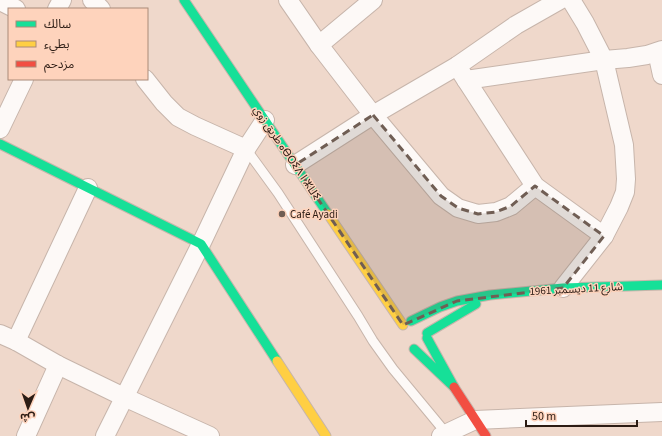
<svg xmlns="http://www.w3.org/2000/svg" width="662" height="436" font-family="'Source Sans 3','Noto Sans Arabic','Noto Sans Tifinagh',sans-serif">
<style>
.lines{fill:none;stroke-linecap:round;stroke-linejoin:round}
.lane-casing{stroke:#c7b5ab;stroke-width:11}
.street-casing{stroke:#c7b5ab;stroke-width:20}
.fast-casing{stroke:#c7b5ab;stroke-width:11}
.slow-casing{stroke:#c7b5ab;stroke-width:11}
.jam-casing{stroke:#c7b5ab;stroke-width:11}
.lane{stroke:#fdf9f7;stroke-width:9}
.street{stroke:#fdf9f7;stroke-width:18}
.fast{stroke:#16e098;stroke-width:9}
.slow{stroke:#ffcf43;stroke-width:9}
.jam{stroke:#f24e42;stroke-width:9}
.marked{fill:#705e54;fill-opacity:0.2;stroke:#705e54;stroke-width:3;stroke-dasharray:8 5;stroke-linejoin:round}
.poi-dot{fill:#705e54;stroke:#fed3bc;stroke-width:1.5}
.labels{text-anchor:middle;dominant-baseline:central;stroke-width:3;stroke-linejoin:round;paint-order:stroke}
.street-label{font-size:11px;fill:#2c1c14;stroke:#fed3bc}
.poi-label{font-size:11px;fill:#2c1c14;stroke:#fed3bc;text-anchor:start}
</style>
<rect width="100%" height="100%" fill="#efd8cb"/>
<g class="lines">
<!-- lane casing -->
<g class="lane-casing">
<polyline id="lane" points="246,149 278,193 358,316 373,341 393,369 446,433"/>
</g>
<!-- street casing -->
<g class="street-casing">
<g id="street">
<polyline points="92,0 101,9"/>
<polyline points="288,0 319,45 373,115 441,196 458,208 478,214 496,212 511,206 535,186"/>
<polyline points="0,1 16,9"/>
<polyline points="57,9 62,0"/>
<polyline points="319,45 373,0"/>
<polyline points="657,52 662,75"/>
<polyline points="457,66 535,186 604,236"/>
<polyline points="145,79 164,103 178,117 195,126 246,149"/>
<polyline points="466,80 604,60 628,58 647,55 662,50"/>
<polyline points="0,129 24,79"/>
<polyline points="295,165 373,115 457,66 516,25 560,0"/>
<polyline points="563,288 604,236 619,207 625,192 626,179 624,145 604,60 585,23 571,0"/>
<polyline points="0,334 16,341 58,365 124,397 210,436"/>
<polyline points="16,341 88,188"/>
<polyline points="26,436 58,365"/>
<polyline points="105,436 201,244 246,149 265,120"/>
<polyline points="441,436 475,420 662,412"/>
</g>
</g>
<!-- fast casing -->
<g class="fast-casing">
<g id="fast">
<polyline points="184,0 328,214"/>
<polyline points="0,144 201,244 277,361"/>
<polyline points="411,321 440,307 457,301 490,295 563,288 662,285"/>
<polyline points="427,333 476,304"/>
<polyline points="414,349 454,387 427,338"/>
</g>
</g>
<!-- slow casing -->
<g class="slow-casing">
<g id="slow">
<polyline points="328,214 403,325"/>
<polyline points="277,361 326,436"/>
</g>
</g>
<!-- jam casing -->
<g class="jam-casing">
<polyline id="jam" points="454,387 486,436"/>
</g>
<!-- lane -->
<use href="#lane" class="lane"/>
<!-- street -->
<use href="#street" class="street"/>
<!-- fast -->
<use href="#fast" class="fast"/>
<!-- slow -->
<use href="#slow" class="slow"/>
<!-- jam -->
<use href="#jam" class="jam"/>
</g>
<!-- marked area -->
<path class="marked" d="M373,115l68,81 17,12 20,6 18,-2 15,-6 24,-20 69,50 -41,52 -106,13 -54,24 -108,-160z"/>
<!-- markers -->
<circle class="poi-dot" cx="282" cy="214" r="4"/>
<g class="labels">
<!-- street labels -->
<g class="street-label">
<text transform="translate(287 153) rotate(56)">طريق زوي ⴰⴱⵔⵉⴷ ⵏ ⵣⵡⵉ</text>
<text transform="translate(576 289) rotate(-3)">شارع 11 ديسمبر 1961</text>
</g>
<!-- poi labels -->
<g class="poi-label">
<text x="290" y="214">Café Ayadi</text>
</g>
</g>
<!-- legend -->
<rect x="8" y="8" width="140" height="72" fill="#fed3bc" stroke="#aa8a79"/>
<rect x="16" y="21" width="20" height="6" fill="#16e098" stroke="#aa8a79"/>
<text x="44" y="28" font-size="12" fill="#2c1c14">سالك</text>
<rect x="16" y="41" width="20" height="6" fill="#ffcf43" stroke="#aa8a79"/>
<text x="44" y="48" font-size="12" fill="#2c1c14">بطيء</text>
<rect x="16" y="61" width="20" height="6" fill="#f24e42" stroke="#aa8a79"/>
<text x="44" y="68" font-size="12" fill="#2c1c14">مزدحم</text>
<!-- north arrow -->
<g transform="translate(28 408) rotate(182)" stroke="#fed3bc" stroke-width="3" paint-order="stroke">
<path d="M0-3L7 15L0 10L-7 15Z" fill="#2c1c14"/>
<text y="-6" font-size="11" font-weight="bold" text-anchor="middle" fill="#2c1c14">ش</text>
</g>
<!-- scale -->
<path d="M526 420v6h111v-6" fill="none" stroke="#2c1c14" stroke-width="2"/>
<text x="532" y="420" font-size="12" fill="#2c1c14" stroke="#fed3bc" stroke-width="3" paint-order="stroke">50 m</text>
</svg>
